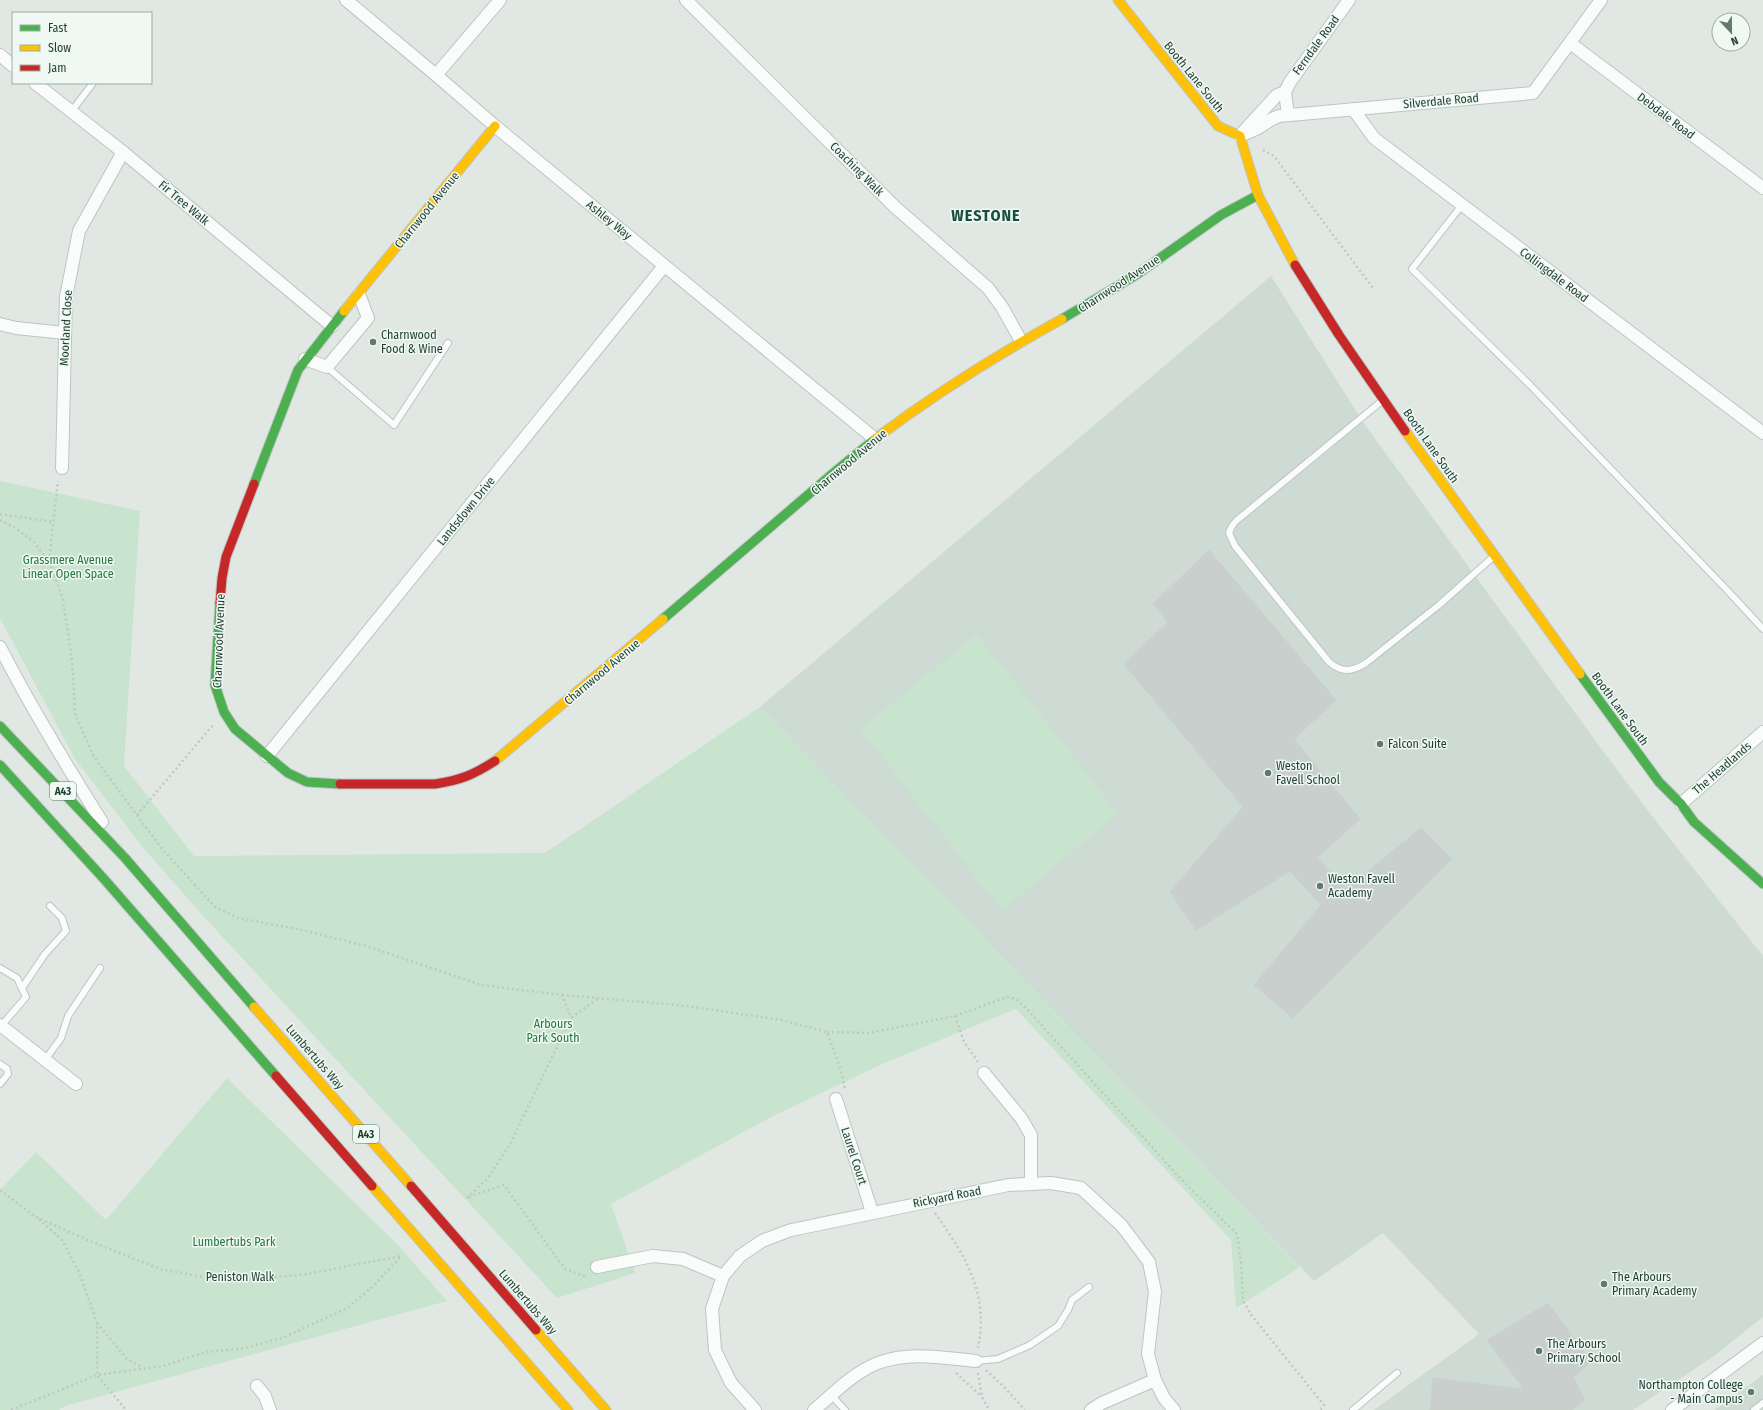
<svg xmlns="http://www.w3.org/2000/svg" width="1763" height="1410" font-family="'Fira Sans Condensed',sans-serif">
<style>
.built{fill:#cedad4}
.green{fill:#c8e3ce}
.building{fill:#c8cfcc;stroke:#cad1cd}
.lines{fill:none;stroke-linecap:round;stroke-linejoin:round}
.lane-casing{stroke:#bec5c1;stroke-width:8}
.street-casing{stroke:#bec5c1;stroke-width:14}
.fast-casing{stroke:#bdc6c2;stroke-width:11}
.slow-casing{stroke:#bdc6c2;stroke-width:11}
.jam-casing{stroke:#bdc6c2;stroke-width:11}
.path{stroke:#bec9c5;stroke-width:2.5;stroke-dasharray:2 3;stroke-linecap:butt}
.lane{stroke:#fafcfb;stroke-width:6}
.street{stroke:#fafcfb;stroke-width:12}
.fast{stroke:#4caf50;stroke-width:9}
.slow{stroke:#ffc107;stroke-width:9}
.jam{stroke:#c62828;stroke-width:9}
.poi-dot{fill:#627970;stroke:#eff8f2;stroke-width:1.5}
.labels{text-anchor:middle;dominant-baseline:central;stroke-width:3;stroke-linejoin:round;paint-order:stroke}
.shield{fill:#eff8f2;stroke:#5d756c;stroke-width:1}
.shield-label{font-size:11px;font-weight:bold;fill:#1e3d32}
.street-label{font-size:12px;fill:#1e3d32;stroke:#eff8f2}
.poi-label{font-size:12px;fill:#1e3d32;stroke:#eff8f2;text-anchor:start}
.park-label{font-size:12px;fill:#24773e;stroke:#eff8f2}
.district-label{font-size:16px;font-weight:bold;letter-spacing:1px;fill:#18503e;stroke:#eff8f2}
</style>
<rect width="100%" height="100%" fill="#e1e8e4"/>
<!-- built -->
<g class="built">
<polygon points="1271,276 1363,422 1597,743 1652,816 1763,956 1763,1317 1714,1356 1633,1410 1374,1410 1479,1334 1383,1233 1314,1281 760,707"/>
<polygon points="1763,1375 1763,1410 1715,1410"/>
</g>
<!-- green -->
<g class="green">
<polygon points="0,481 140,511 124,766 194,856 545,853 760,707 1300,1267 1236,1308 1231,1240 1016,1009 889,1061 775,1115 611,1204 635,1273 557,1298 204,917 144,849 75,759 0,618"/>
<polygon points="977,634 1118,813 1002,911 860,729"/>
<polygon points="227,1078 399,1246 447,1301 65,1406 59,1410 0,1410 0,1190 36,1152 106,1220"/>
</g>
<!-- building -->
<g class="building">
<polygon points="1209,550 1336,700 1294,739 1360,819 1317,858 1346,889 1421,828 1452,859 1293,1018 1254,985 1321,905 1290,871 1196,930 1170,892 1243,807 1124,664 1168,622 1153,604"/>
<polygon points="1548,1303 1591,1362 1573,1377 1585,1400 1572,1410 1430,1410 1433,1378 1524,1389 1487,1340"/>
</g>
<g class="lines">
<!-- lane casing -->
<g class="lane-casing">
<g id="lane">
<polyline points="71,112 93,83"/>
<polyline points="1462,205 1412,269 1530,385 1726,589 1763,629"/>
<polyline points="327,367 394,425 448,343"/>
<path d="M1383,400l-147,121 -4,5 -3,7 6,13 94,116c13,11 23,10 37,1l73,-58 54,-48"/>
<polyline points="0,968 17,978 26,997 1,1026"/>
<polyline points="22,988 45,954 66,931 62,918 50,906"/>
<polyline points="45,1060 61,1038 68,1016 100,968"/>
<polyline points="0,1064 7,1069 8,1074 0,1084"/>
<polyline points="976,1361 998,1359 1030,1345 1058,1326 1068,1310 1072,1300 1089,1287"/>
<polyline points="831,1395 845,1410"/>
<polyline points="1353,1410 1397,1373"/>
<polyline points="1754,1410 1763,1403"/>
</g>
</g>
<!-- street casing -->
<g class="street-casing">
<g id="street">
<polyline points="346,0 436,75 495,126 875,439"/>
<polyline points="686,0 895,207 988,288 1002,307 1021,341"/>
<polyline points="1570,43 1763,188"/>
<polyline points="0,55 13,66"/>
<polyline points="436,75 500,0"/>
<polyline points="35,83 123,152 332,326"/>
<polyline points="1353,109 1374,138 1763,433"/>
<polyline points="1288,115 1285,92 1290,82 1349,0"/>
<polyline points="1243,132 1277,95 1285,92"/>
<polyline points="1240,136 1258,128 1272,119 1279,116 1533,93 1601,0"/>
<polyline points="0,324 16,328 65,333"/>
<polyline points="305,359 327,367 368,318 359,294"/>
<polyline points="62,468 66,297 79,231 123,152"/>
<path d="M0,647c31,61 66,118 102,175"/>
<polyline points="267,756 664,266"/>
<polyline points="1681,804 1763,732"/>
<polyline points="0,1025 76,1084"/>
<polyline points="984,1073 1021,1118 1031,1135 1031,1183"/>
<polyline points="836,1099 872,1212"/>
<polyline points="597,1267 653,1256 683,1259 723,1276"/>
<polyline points="257,1386 265,1396 270,1410"/>
<polyline points="755,1410 731,1383 715,1350 712,1309 723,1276 740,1256 762,1241 791,1230 1008,1185 1051,1183 1081,1188 1122,1226 1149,1262 1155,1292 1148,1354 1155,1380 1164,1398 1174,1410"/>
<path d="M814,1410c19,-16 40,-38 64,-47 31,-12 66,-5 98,-2"/>
<polyline points="1091,1410 1102,1403 1155,1380"/>
<polyline points="1672,1410 1763,1343"/>
</g>
</g>
<!-- fast casing -->
<g class="fast-casing">
<g id="fast">
<polyline points="1062,319 1136,275 1221,215 1258,195"/>
<polyline points="254,484 298,370 344,311"/>
<polyline points="220,603 215,685 224,712 235,729 288,773 307,782 340,784"/>
<polyline points="663,619 837,470 875,439"/>
<polyline points="1580,674 1659,782 1681,804 1694,822 1763,884"/>
<polyline points="0,726 125,858 254,1007"/>
<polyline points="0,765 104,879 276,1076"/>
</g>
</g>
<!-- slow casing -->
<g class="slow-casing">
<g id="slow">
<polyline points="1118,0 1218,126 1240,136 1258,195 1295,265"/>
<polyline points="344,311 495,126"/>
<polyline points="1405,431 1580,674"/>
<path d="M875,439c61,-46 120,-83 187,-120"/>
<polyline points="495,761 663,619"/>
<polyline points="254,1007 411,1186"/>
<polyline points="372,1186 568,1410"/>
<polyline points="536,1330 606,1410"/>
</g>
</g>
<!-- jam casing -->
<g class="jam-casing">
<g id="jam">
<polyline points="1295,265 1339,335 1405,431"/>
<polyline points="220,603 222,578 226,557 254,484"/>
<path d="M340,784h95c26,-4 38,-9 60,-23"/>
<polyline points="276,1076 372,1186"/>
<polyline points="411,1186 536,1330"/>
</g>
</g>
<!-- path -->
<g class="path">
<polyline points="1263,150 1274,156 1373,288"/>
<polyline points="0,514 53,522"/>
<polyline points="0,520 17,529 33,541 49,562 62,596 68,631 73,671 75,714 94,757 162,849 215,907 238,918 302,930 370,947 481,985 562,995 571,1018"/>
<polyline points="49,561 58,481"/>
<polyline points="137,815 213,725"/>
<polyline points="562,995 687,1006 782,1020 827,1032 840,1067 845,1089"/>
<polyline points="955,1016 964,1042 978,1062"/>
<polyline points="827,1032 868,1033 955,1016 1007,997 1016,999 1026,1008 1180,1178 1237,1234 1241,1264 1243,1301 1252,1316 1324,1405 1320,1410"/>
<polyline points="0,1190 36,1217 85,1239 160,1269 208,1278 256,1279 307,1274 401,1256"/>
<polyline points="469,1197 504,1185 565,1269 584,1276 587,1274"/>
<polyline points="467,1198 488,1178 510,1144 571,1018 597,999"/>
<path d="M935,1213c31,44 54,80 43,135"/>
<polyline points="39,1219 62,1240 79,1272 97,1323 97,1375 126,1410"/>
<polyline points="97,1323 127,1359 143,1368"/>
<polyline points="986,1370 1005,1388 1025,1410"/>
<polyline points="956,1373 982,1397"/>
<polyline points="978,1373 982,1397 989,1410"/>
<polyline points="11,1410 97,1375 163,1366 206,1352 245,1348 285,1337 347,1308 370,1289 402,1256"/>
</g>
<!-- lane -->
<use href="#lane" class="lane"/>
<!-- street -->
<use href="#street" class="street"/>
<!-- fast -->
<use href="#fast" class="fast"/>
<!-- slow -->
<use href="#slow" class="slow"/>
<!-- jam -->
<use href="#jam" class="jam"/>
</g>
<!-- markers -->
<g class="poi-dot">
<circle cx="373" cy="342" r="4"/>
<circle cx="1380" cy="744" r="4"/>
<circle cx="1268" cy="773" r="4"/>
<circle cx="1320" cy="886" r="4"/>
<circle cx="1604" cy="1284" r="4"/>
<circle cx="1539" cy="1351" r="4"/>
<circle cx="1751" cy="1392" r="4"/>
</g>
<g class="labels">
<!-- shield labels -->
<g class="shield">
<rect x="50" y="782" width="26" height="18" rx="3"/>
<rect x="353" y="1125" width="26" height="18" rx="3"/>
</g>
<g class="shield-label">
<text x="63" y="791">A43</text>
<text x="366" y="1134">A43</text>
</g>
<!-- street labels -->
<g class="street-label">
<text transform="translate(1316 45) rotate(-54)">Ferndale Road</text>
<text transform="translate(1194 77) rotate(51)">Booth Lane South</text>
<text transform="translate(1441 101) rotate(-5)">Silverdale Road</text>
<text transform="translate(1666 116) rotate(37)">Debdale Road</text>
<text transform="translate(857 169) rotate(45)">Coaching Walk</text>
<text transform="translate(184 203) rotate(40)">Fir Tree Walk</text>
<text transform="translate(427 210) rotate(-51)">Charnwood Avenue</text>
<text transform="translate(609 220) rotate(39)">Ashley Way</text>
<text transform="translate(1554 275) rotate(37)">Collingdale Road</text>
<text transform="translate(1119 284) rotate(-33)">Charnwood Avenue</text>
<text transform="translate(66 328) rotate(-87)">Moorland Close</text>
<text transform="translate(1431 446) rotate(55)">Booth Lane South</text>
<text transform="translate(849 462) rotate(-40)">Charnwood Avenue</text>
<text transform="translate(466 511) rotate(-51)">Landsdown Drive</text>
<text transform="translate(219 641) rotate(-88)">Charnwood Avenue</text>
<text transform="translate(602 672) rotate(-40)">Charnwood Avenue</text>
<text transform="translate(1620 709) rotate(54)">Booth Lane South</text>
<text transform="translate(1722 768) rotate(-41)">The Headlands</text>
<text transform="translate(315 1057) rotate(49)">Lumbertubs Way</text>
<text transform="translate(854 1156) rotate(72)">Laurel Court</text>
<text transform="translate(947 1197) rotate(-11)">Rickyard Road</text>
<text x="240" y="1277">Peniston Walk</text>
<text transform="translate(528 1302) rotate(49)">Lumbertubs Way</text>
</g>
<!-- poi labels -->
<g class="poi-label">
<text x="381" y="335">Charnwood<tspan x="381" dy="14">Food &amp; Wine</tspan></text>
<text x="1388" y="744">Falcon Suite</text>
<text x="1276" y="766">Weston<tspan x="1276" dy="14">Favell School</tspan></text>
<text x="1328" y="879">Weston Favell<tspan x="1328" dy="14">Academy</tspan></text>
<text x="1612" y="1277">The Arbours<tspan x="1612" dy="14">Primary Academy</tspan></text>
<text x="1547" y="1344">The Arbours<tspan x="1547" dy="14">Primary School</tspan></text>
<text x="1743" y="1385" text-anchor="end">Northampton College<tspan x="1743" dy="14">- Main Campus</tspan></text>
</g>
<!-- park labels -->
<g class="park-label">
<text x="68" y="560">Grassmere Avenue<tspan x="68" dy="14">Linear Open Space</tspan></text>
<text x="553" y="1024">Arbours<tspan x="553" dy="14">Park South</tspan></text>
<text x="234" y="1242">Lumbertubs Park</text>
</g>
<!-- district labels -->
<g class="district-label">
<text x="986" y="215">WESTONE</text>
</g>
</g>
<!-- legend -->
<rect x="12" y="12" width="140" height="72" fill="#eff8f2" stroke="#9bada5"/>
<rect x="20" y="25" width="20" height="6" fill="#4caf50" stroke="#9bada5"/>
<text x="48" y="32" font-size="12" fill="#1e3d32">Fast</text>
<rect x="20" y="45" width="20" height="6" fill="#ffc107" stroke="#9bada5"/>
<text x="48" y="52" font-size="12" fill="#1e3d32">Slow</text>
<rect x="20" y="65" width="20" height="6" fill="#c62828" stroke="#9bada5"/>
<text x="48" y="72" font-size="12" fill="#1e3d32">Jam</text>
<!-- north arrow -->
<g transform="translate(1731 32) rotate(158)"><circle r="19" fill="#eff8f2" stroke="#9bada5"/>
<path d="M0-3L7 15L0 10L-7 15Z" fill="#627970"/>
<text y="-6" font-size="11" font-weight="bold" text-anchor="middle" fill="#1e3d32">N</text>
</g>
</svg>
